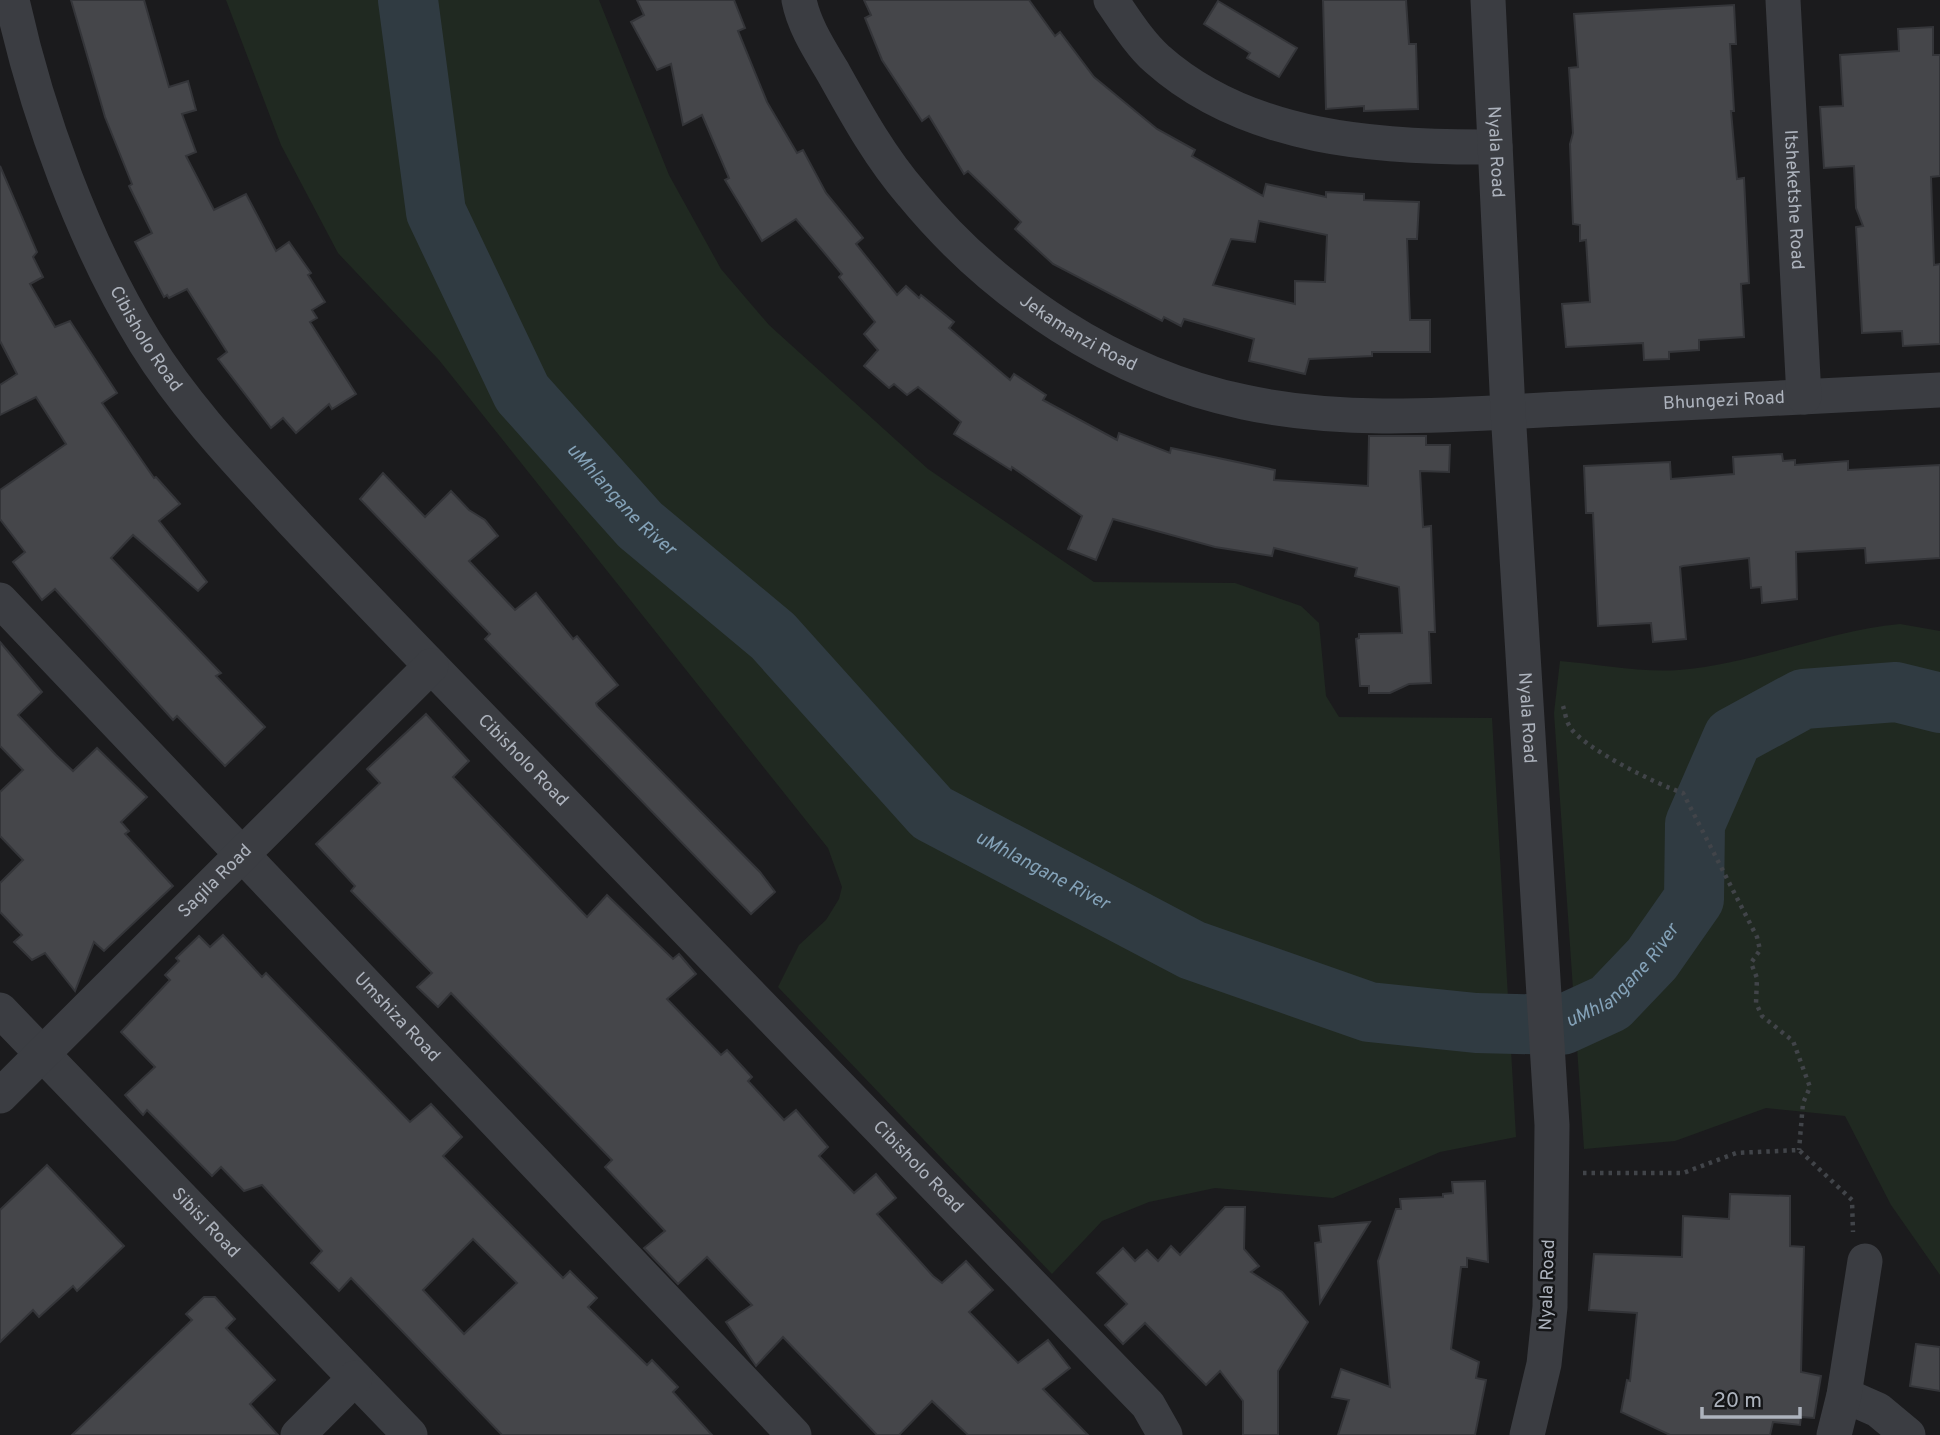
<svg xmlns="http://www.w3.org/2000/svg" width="1940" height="1435" font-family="Overpass,sans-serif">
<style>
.green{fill:#202921}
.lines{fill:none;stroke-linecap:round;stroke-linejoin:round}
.river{stroke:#303b42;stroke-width:60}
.building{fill:#45464a;stroke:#343539;stroke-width:2;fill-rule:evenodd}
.path{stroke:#414449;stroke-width:4.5;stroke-dasharray:3.5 5;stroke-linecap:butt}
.minor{stroke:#3b3d42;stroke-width:35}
.labels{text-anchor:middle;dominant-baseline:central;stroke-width:5;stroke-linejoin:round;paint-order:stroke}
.street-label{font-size:18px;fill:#adb3bd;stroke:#151618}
.water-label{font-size:19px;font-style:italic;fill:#84a2b8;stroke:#151618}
</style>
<rect width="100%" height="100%" fill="#1b1b1d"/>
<!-- green -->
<g class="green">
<polygon points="226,0 599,0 669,175 721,269 769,325 928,469 1094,582 1235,583 1301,606 1319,623 1326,696 1339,717 1492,718 1516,1137 1440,1152 1333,1198 1215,1188 1149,1202 1102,1221 1052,1274 778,987 799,945 826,920 839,899 842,887 828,848 439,360 338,253 281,145"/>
<path d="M1900,624l40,7v644l-49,-70 -46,-89 -79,-8 -91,33 -91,8 -30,-436 6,-52c37,3 83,12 119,9 76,-6 146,-39 221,-46z"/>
</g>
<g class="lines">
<!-- river -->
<path class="river" id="s1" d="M408,0l28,212 86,181 118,132 133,111 159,177 260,137 177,62 107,11 86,2 48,-22 42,-44 42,-60 1,-75 38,-87 70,-38 93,-7 44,11"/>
</g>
<!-- building -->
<g class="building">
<polygon points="71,0 144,0 169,87 188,81 196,110 182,114 196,152 186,156 214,210 246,194 276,251 289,242 311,273 308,275 325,302 312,310 317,318 310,322 356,394 332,409 329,404 296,433 283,418 271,428 218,359 227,352 187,289 169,298 167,295 164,297 135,242 152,233 129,186 132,184 105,117"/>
<polygon points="637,0 734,0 745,28 738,31 767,102 797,153 803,150 826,193 863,238 856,244 897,295 906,286 919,298 921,295 954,322 949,328 1010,380 1014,374 1046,395 1043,400 1117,440 1119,433 1170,453 1171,448 1275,470 1274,480 1368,486 1369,436 1426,436 1426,445 1450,445 1449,472 1420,471 1423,527 1431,526 1435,632 1429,632 1431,683 1409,684 1390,693 1369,693 1369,686 1360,686 1356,639 1359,638 1359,634 1402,633 1399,587 1355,576 1357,568 1274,548 1272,556 1215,547 1113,519 1096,560 1068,549 1082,516 1012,467 1011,470 954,434 961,422 918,387 907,395 894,384 889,388 864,366 878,350 864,334 875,322 839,277 842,274 796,219 762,241 725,180 729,178 702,115 683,125 671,64 657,70 631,22 644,15"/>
<path d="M864,0h165l26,36 5,-4 34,45 63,52 38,21 -3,6 71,40 3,-12 60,13v-5l38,2v6l55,2 -2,37h-10l3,81h20v32h-58v4l-63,3 -4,15 -56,-13 5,-22 -70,-20 -3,7 -17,-9 -2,4 -109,-57 -38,-35 6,-7 -53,-51 -4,3 -35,-58 -7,5 -40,-61 -17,-42 6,-3zM1259,221l68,14 -2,47 -30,-1v23l-82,-19 18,-46 24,3z"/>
<polygon points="1323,0 1406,0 1409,44 1416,44 1418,109 1364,111 1364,106 1326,109"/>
<polygon points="1218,1 1297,48 1279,77 1247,58 1250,53 1204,24"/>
<polygon points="1734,5 1736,44 1730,44 1734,111 1731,111 1737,179 1744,178 1749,283 1741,284 1744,337 1699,340 1699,350 1669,352 1669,359 1644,360 1643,343 1566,347 1562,304 1590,302 1586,240 1580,241 1580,225 1573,224 1570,144 1573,133 1569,68 1578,67 1574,14"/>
<polygon points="1933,27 1933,55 1940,55 1940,176 1931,177 1934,265 1940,264 1940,344 1903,346 1902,331 1862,333 1856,227 1863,226 1856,208 1854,166 1824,168 1820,107 1843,106 1840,55 1899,51 1898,29"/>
<polygon points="0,166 37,252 33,257 43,277 30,284 55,327 70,321 117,393 102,403 154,478 156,477 180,504 159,521 207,582 198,591 133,535 111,558 221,673 216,676 265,727 225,766 177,716 173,720 55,589 42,600 13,562 25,552 0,519 0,490 66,444 36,397 0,415 0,385 17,374 0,341"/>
<polygon points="1782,454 1783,461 1795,460 1795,465 1848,461 1848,470 1940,465 1940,558 1866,563 1865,548 1796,552 1797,599 1762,603 1761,587 1751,588 1749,558 1683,566 1680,567 1686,639 1653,642 1651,623 1598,626 1593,513 1586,513 1584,466 1670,462 1671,479 1734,474 1733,457"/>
<polygon points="383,473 425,517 451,491 469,510 485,520 498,536 469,561 515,610 536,593 573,639 577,636 618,685 596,703 597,706 760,872 775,892 751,914 485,639 490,634 360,499"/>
<polygon points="0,642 42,692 18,715 56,755 73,771 97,748 147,797 121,822 129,831 125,834 173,886 104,951 94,942 75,991 45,953 32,960 14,942 22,935 0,912 0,883 23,860 0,836 0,792 23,770 0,746"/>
<polygon points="426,714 469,761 453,777 587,917 607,895 673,959 679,954 696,974 667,999 721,1055 727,1050 752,1077 748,1081 784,1120 796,1110 828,1147 819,1156 854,1193 876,1174 896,1198 877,1214 933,1276 942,1283 966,1261 993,1290 969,1312 1018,1363 1048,1340 1070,1368 1043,1389 1088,1435 968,1435 932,1401 899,1435 877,1435 783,1337 756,1366 726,1322 752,1305 707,1257 678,1284 644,1248 665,1231 605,1167 612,1160 451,993 438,1007 417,987 432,973 351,891 355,886 316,844 380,783 367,769"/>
<path d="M223,935l39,42 4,-4 144,149 21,-18 31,33 -19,19 120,122 7,-7 27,27 -9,9 59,58 5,-5 26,27 -5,5 39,43h-210l-151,-157 -12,13 -28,-28 11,-12 -60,-66 -18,6 -23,-24 -9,9 -65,-66 -4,5 -18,-20 30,-28 -34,-35 49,-52 -5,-5 14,-14 -3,-3 23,-22 11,11zM473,1239l44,44 -53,51 -41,-44z"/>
<polygon points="47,1165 124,1246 77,1291 73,1286 39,1317 33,1310 0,1342 0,1210"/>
<polygon points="1485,1181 1488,1262 1467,1258 1467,1267 1461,1267 1451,1349 1479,1362 1476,1378 1486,1380 1475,1435 1338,1435 1349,1400 1332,1397 1341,1369 1390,1387 1378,1261 1396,1209 1401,1209 1400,1199 1443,1197 1443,1194 1453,1193 1452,1182"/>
<polygon points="1730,1194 1790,1196 1790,1246 1804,1247 1801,1372 1821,1376 1814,1418 1801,1417 1800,1425 1773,1422 1770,1435 1670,1435 1621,1412 1627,1380 1630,1381 1637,1313 1589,1310 1594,1254 1682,1257 1683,1216 1729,1219"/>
<polygon points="1225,1207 1245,1207 1244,1249 1259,1266 1251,1272 1282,1292 1308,1322 1278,1371 1278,1435 1243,1435 1243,1401 1220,1371 1206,1385 1145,1323 1123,1344 1105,1325 1127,1304 1097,1273 1123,1248 1135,1261 1147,1250 1158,1261 1171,1246 1180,1255"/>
<polygon points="1370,1222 1320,1303 1315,1243 1321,1242 1319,1226"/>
<polygon points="204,1297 215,1297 235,1319 226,1328 275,1380 250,1404 278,1435 72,1435 192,1320 186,1314"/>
<polygon points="1916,1344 1940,1347 1940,1391 1910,1386"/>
</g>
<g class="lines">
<!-- path -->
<g class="path">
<path d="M1563,706c2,6 3,15 7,21 13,21 88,58 113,66l74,144 3,13 -9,13 6,15 -1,25 6,13 31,25 17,46 -7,16 -4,47"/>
<polyline points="1583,1173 1683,1173 1736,1153 1799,1150 1852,1200 1853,1232"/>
</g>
<!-- minor -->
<g class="minor">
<path id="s2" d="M12,0c25,114 72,243 133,342 42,68 98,125 152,184 67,71 136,142 204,212 216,222 432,444 647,667l17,30"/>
<path id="s3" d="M799,0c5,26 21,50 34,72 24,43 47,85 79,122 83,101 203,181 332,208 110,24 226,11 338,6 119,-6 239,-12 358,-18"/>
<path d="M1111,0c14,20 28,43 46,59 91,81 223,89 338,88"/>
<path id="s4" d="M1488,0l20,411 44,714 -2,182 -6,57 -17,71"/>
<path id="s5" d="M1783,0l21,397"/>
<path id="s6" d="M0,600l794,835"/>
<path id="s7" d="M0,1010l410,425"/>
<path id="s8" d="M0,1096l431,-430"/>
<polyline points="1844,1395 1878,1410 1908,1435"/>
<polyline points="298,1435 355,1378"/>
<polyline points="1834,1435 1844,1395 1865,1261"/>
</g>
</g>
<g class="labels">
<!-- street labels -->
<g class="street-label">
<text stroke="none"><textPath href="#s4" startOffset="152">Nyala Road</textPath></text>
<text stroke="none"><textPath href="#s5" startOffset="200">Itsheketshe Road</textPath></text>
<text stroke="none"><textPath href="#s3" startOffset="444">Jekamanzi Road</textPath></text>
<text stroke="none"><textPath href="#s2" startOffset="366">Cibisholo Road</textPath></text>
<text stroke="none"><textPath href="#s3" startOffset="1106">Bhungezi Road</textPath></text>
<text stroke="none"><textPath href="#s4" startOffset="719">Nyala Road</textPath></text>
<text stroke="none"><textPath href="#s2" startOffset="933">Cibisholo Road</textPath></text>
<text stroke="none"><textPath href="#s8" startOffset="304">Sagila Road</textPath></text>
<text stroke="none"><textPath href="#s6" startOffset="576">Umshiza Road</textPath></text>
<text stroke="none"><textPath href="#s2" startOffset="1500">Cibisholo Road</textPath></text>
<text stroke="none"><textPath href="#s7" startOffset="296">Sibisi Road</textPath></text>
<text transform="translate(1548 1285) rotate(-88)">Nyala Road</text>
</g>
<!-- water labels -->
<g class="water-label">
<text stroke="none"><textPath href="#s1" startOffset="560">uMhlangane River</textPath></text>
<text stroke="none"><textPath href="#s1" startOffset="1127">uMhlangane River</textPath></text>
<text stroke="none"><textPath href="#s1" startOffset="1757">uMhlangane River</textPath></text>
</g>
</g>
<!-- scale -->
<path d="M1702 1407v10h98v-10" fill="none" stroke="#adb3bd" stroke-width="3.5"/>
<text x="1713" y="1407" font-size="21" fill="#adb3bd" stroke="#151618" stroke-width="5" paint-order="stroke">20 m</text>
</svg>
